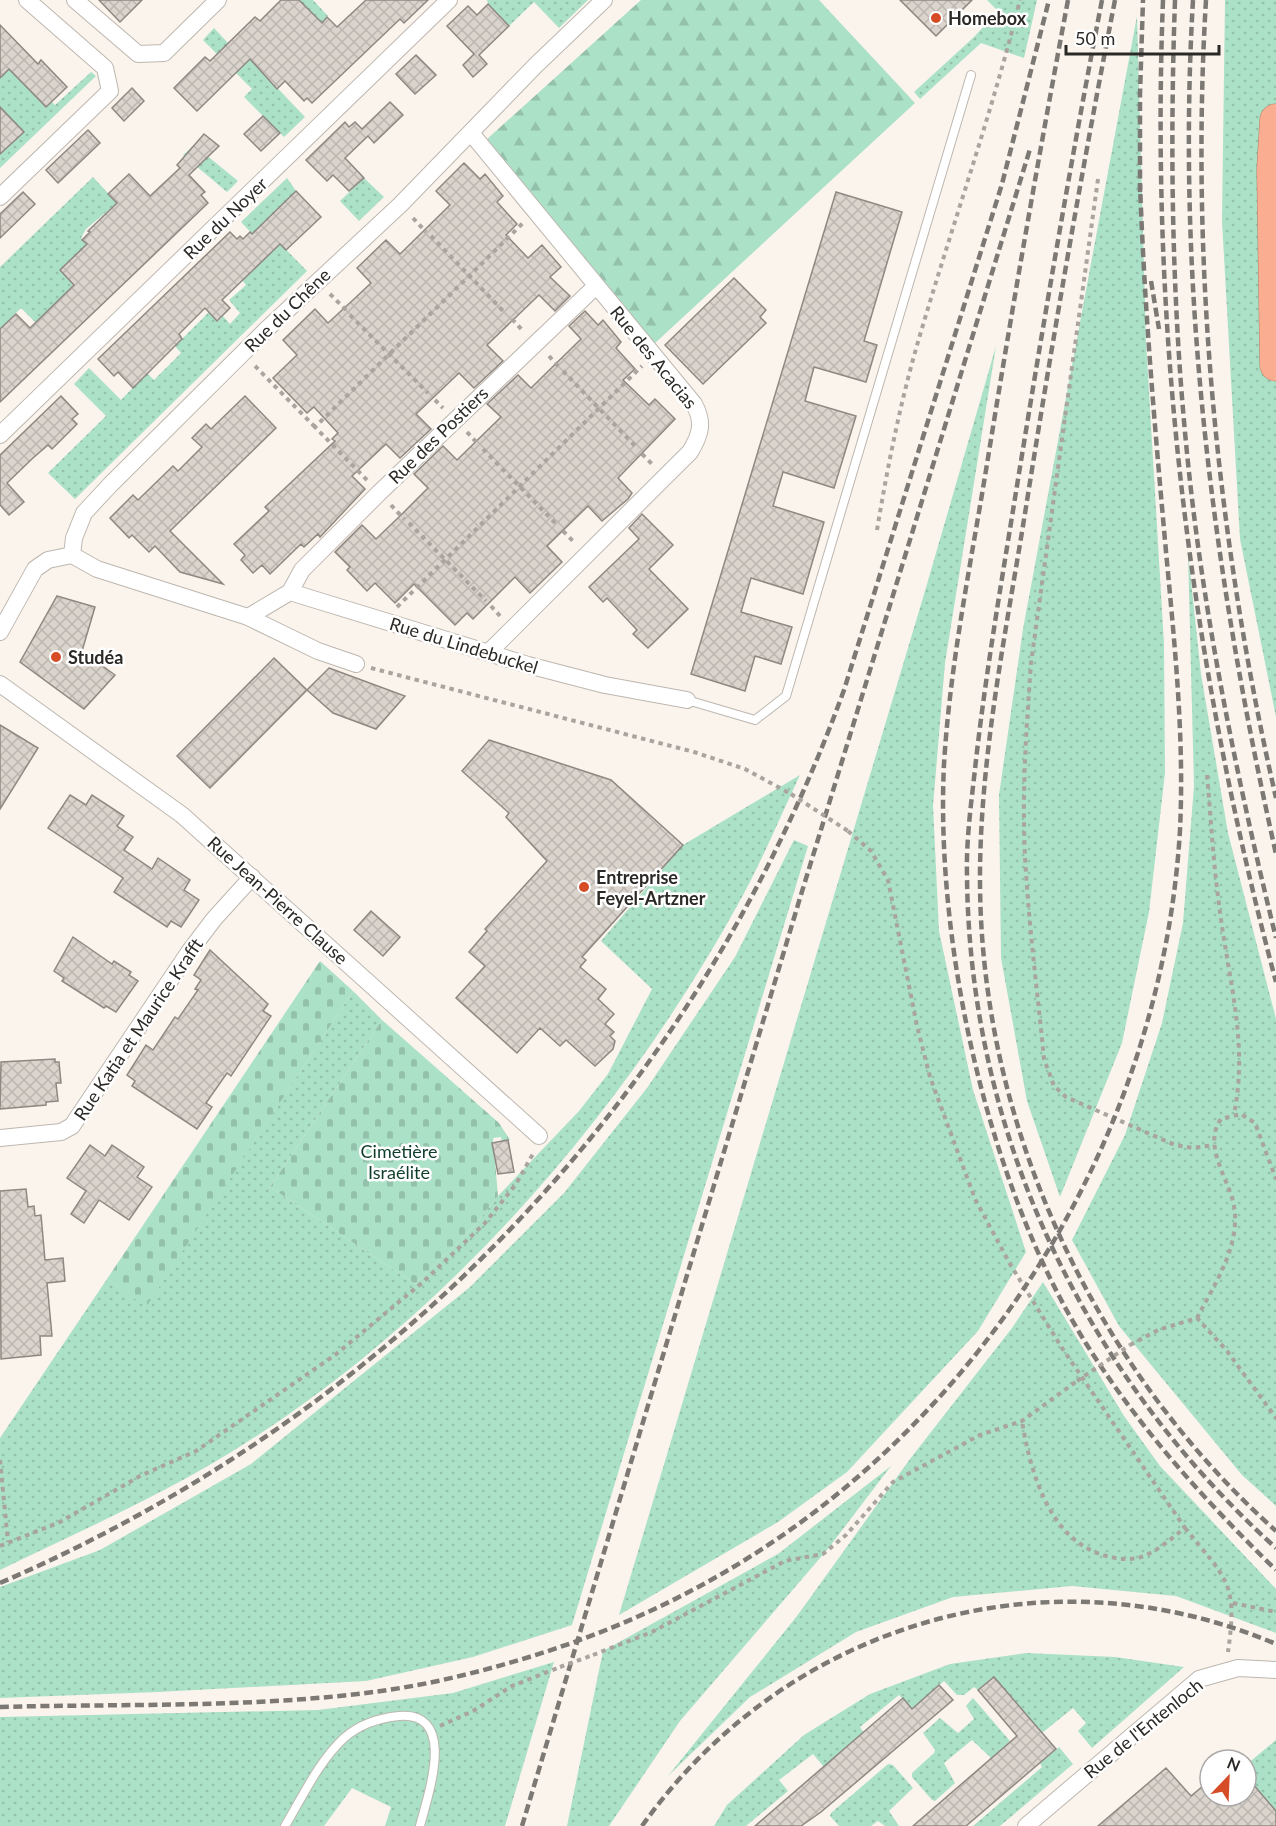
<svg xmlns="http://www.w3.org/2000/svg" width="1276" height="1826" font-family="Lato,sans-serif">
<style>
.grass{fill:url(#grass-dots)}
.forest{fill:url(#forest-firs)}
.cemetery{fill:url(#cemetery-stones)}
.building{fill:url(#building-cross-hatch);stroke:#8e8881;stroke-width:1.5}
.lines{fill:none;stroke-linecap:round;stroke-linejoin:round}
.lane-casing{stroke:#bdb7b0;stroke-width:10}
.street-casing{stroke:#bdb7b0;stroke-width:18}
.highway-casing{stroke:#b27f6b;stroke-width:33}
.path{stroke:#a9a49e;stroke-width:4;stroke-dasharray:4.5 4.5;stroke-linecap:butt}
.lane{stroke:#fff;stroke-width:8}
.street{stroke:#fff;stroke-width:16}
.highway{stroke:#faad90;stroke-width:32}
.rail{stroke:#7c7874;stroke-width:4.5;stroke-dasharray:9 4.5;stroke-linecap:butt}
.path-bridge{stroke:#a9a49e;stroke-width:4;stroke-dasharray:4.5 4.5;stroke-linecap:butt}
.poi-dot{fill:#d54c26;stroke:#fff;stroke-width:2}
.labels{text-anchor:middle;dominant-baseline:central;stroke-width:5;stroke-linejoin:round;paint-order:stroke}
.poi-label{font-size:18px;font-weight:bold;fill:#2b2926;stroke:#fff;text-anchor:start}
.street-label{font-size:18px;fill:#2b2926;stroke:#fff}
.park-label{font-size:18px;fill:#0f3d2b;stroke:#fff}
</style>
<defs>
<pattern id="grass-dots" width="8" height="8" patternUnits="userSpaceOnUse" patternTransform="scale(1.5)"><rect width="8" height="8" fill="#abe1c6"/><path d="M2 2h.1M6 6h.1" fill="none" stroke="#93c1aa" stroke-width="1.8" stroke-linecap="round"/></pattern>
<pattern id="forest-firs" width="22" height="20" patternUnits="userSpaceOnUse" patternTransform="scale(1.5)"><rect width="22" height="20" fill="#abe1c6"/><path d="M5 1l3.5 6h-7zM16 11l3.5 6h-7z" fill="#93c1aa"/></pattern>
<pattern id="cemetery-stones" width="16" height="16" patternUnits="userSpaceOnUse" patternTransform="scale(1.5)"><rect width="16" height="16" fill="#abe1c6"/><path d="M2 7V4a2 2 0 0 1 4 0v3zM10 15v-3a2 2 0 0 1 4 0v3z" fill="#93c1aa"/></pattern>
<pattern id="building-cross-hatch" width="8" height="8" patternUnits="userSpaceOnUse" patternTransform="scale(1.5)"><rect width="8" height="8" fill="#dbd4cd"/><path d="M0 0l8 8M0 8l8-8" fill="none" stroke="#bcb6b0"/></pattern>
</defs>
<rect width="100%" height="100%" fill="#fbf4ec"/>
<!-- grass -->
<g class="grass">
<polygon points="299,0 313,0 328,16 313,31 304,22 312,13"/>
<polygon points="487,0 588,0 559,28 534,2 509,26 488,4"/>
<polygon points="987,0 1037,0 1024,58 981,43 920,99 914,92 974,37 998,11"/>
<polygon points="1225,0 1276,0 1276,717 1240,539 1222,221"/>
<polygon points="1137,16 1146,341 1164,644 1165,773 1149,912 1122,1043 1060,1197 1027,1101 1001,958 999,795 1023,629"/>
<polygon points="214,28 228,43 271,32 266,76 305,117 284,137 244,97 252,89 203,40"/>
<polygon points="0,50 55,105 91,72 96,76 0,168"/>
<polygon points="194,145 238,181 227,192 183,155"/>
<polygon points="93,177 117,203 86,229 81,238 87,245 60,270 73,285 36,323 21,308 0,329 0,267"/>
<polygon points="287,178 296,191 262,225 307,271 75,499 48,473 106,416 74,384 89,368 121,400 147,373 154,380 181,353 175,346 209,312 218,321 223,316 230,324 240,313 229,300 246,285 242,280 270,253 241,222"/>
<polygon points="364,178 384,197 359,221 340,201"/>
<polygon points="996,346 945,663 933,806 939,931 973,1090 1026,1252 978,1331 847,1472 778,1522 619,1615 925,591"/>
<polygon points="1188,553 1201,674 1228,833 1276,1019 1276,1506 1242,1475 1119,1326 1072,1240 1125,1135 1162,1023 1183,923 1194,786"/>
<path d="M800,775c-21,44 -39,89 -63,131 -118,214 -299,420 -509,548 -72,44 -152,79 -228,116v-132l107,-159 39,27 207,-315 29,29 -112,167 145,97 59,-58 24,-30 81,-85 29,-37 44,-85 -51,-48 82,-96z"/>
<polygon points="794,840 808,846 572,1625 473,1657 366,1681 158,1692 0,1698 0,1587 100,1550 251,1464 470,1287 564,1193 647,1088 735,957"/>
<polygon points="1043,1282 1124,1416 1160,1466 1276,1589 1276,1633 1176,1596 1072,1586 953,1597 856,1632 750,1697 668,1776 797,1616 910,1459 1012,1328"/>
<polygon points="891,1466 827,1550 680,1721 609,1826 567,1826 603,1651 778,1554"/>
<polygon points="1026,1653 1115,1657 1184,1667 1092,1748 1078,1731 1086,1723 1073,1708 1042,1733 994,1677 978,1690 974,1687 964,1695 957,1695 944,1681 912,1709 899,1695 860,1727 864,1733 824,1767 813,1754 779,1780 788,1791 746,1826 714,1826 727,1805 804,1735 870,1694 950,1664"/>
<polygon points="554,1662 505,1826 385,1826 391,1807 352,1788 324,1826 0,1826 0,1717 318,1710 453,1693"/>
<polygon points="973,1698 1010,1741 991,1758 972,1740 944,1763 955,1783 935,1801 932,1800 912,1777 912,1773 934,1753 935,1750 923,1733 940,1718 958,1733 974,1719 966,1706"/>
<polygon points="1276,1740 1276,1811 1246,1776 1246,1765"/>
<polygon points="1059,1747 1073,1764 1000,1826 973,1826 1042,1767 1040,1763"/>
<polygon points="888,1764 893,1765 913,1788 889,1811 899,1826 885,1826 878,1821 871,1826 839,1826 830,1816 831,1813"/>
</g>
<!-- forest -->
<polygon class="forest" points="641,0 819,0 915,103 654,344 486,140"/>
<!-- cemetery -->
<g class="cemetery">
<polygon points="320,961 353,991 146,1307 107,1279"/>
<polygon points="382,1020 499,1123 510,1140 502,1141 501,1137 493,1138 498,1196 474,1226 415,1284 270,1187"/>
</g>
<!-- building -->
<g class="building">
<polygon points="99,0 142,0 120,22"/>
<polygon points="281,0 299,0 322,23 327,17 337,27 366,0 428,0 404,23 400,19 312,103 307,98 304,101 285,81 277,89 250,59 197,111 174,88 205,57 210,61 255,17 260,21"/>
<polygon points="900,0 972,0 936,36"/>
<polygon points="488,4 509,26 479,55 487,64 473,77 463,65 474,54 447,26 468,6 477,15"/>
<polygon points="0,25 38,64 41,60 67,87 46,107 9,69 0,78"/>
<polygon points="416,55 436,75 415,94 396,74"/>
<polygon points="132,88 144,101 124,121 112,108"/>
<polygon points="390,102 403,115 374,143 368,136 345,158 364,178 349,191 333,175 327,181 306,160 345,122 349,127 355,122 362,129"/>
<polygon points="0,107 24,132 0,154"/>
<polygon points="263,116 280,133 261,151 244,134"/>
<polygon points="88,130 100,143 58,183 46,170"/>
<polygon points="204,134 219,146 189,175 205,192 201,195 208,203 0,402 0,329 16,314 30,328 74,285 60,270 87,244 82,240 90,232 88,231 117,203 108,194 129,174 150,196 180,168 177,165"/>
<polygon points="464,163 480,179 485,174 503,196 497,202 517,224 506,235 528,258 542,245 561,267 550,277 570,296 555,311 539,295 487,345 503,361 474,388 459,373 416,414 431,429 400,458 386,444 352,476 365,489 320,537 318,534 304,547 301,544 270,574 262,565 253,573 241,560 245,555 234,544 269,511 265,507 335,441 332,439 338,433 314,407 307,413 273,378 297,355 283,340 315,309 328,323 353,300 371,283 357,268 386,240 400,254 450,205 436,191"/>
<polygon points="296,191 321,217 286,250 280,244 222,300 230,308 217,321 205,308 179,334 182,339 133,388 118,372 114,376 98,359 230,232 237,239 240,236 243,239 250,232 252,234"/>
<polygon points="23,192 35,204 0,238 0,214"/>
<polygon points="836,192 902,212 864,341 877,345 866,382 814,367 805,401 856,416 834,488 783,472 773,506 824,522 803,594 751,578 741,612 792,627 781,664 755,656 745,691 691,674"/>
<polygon points="734,278 766,310 760,317 766,323 703,384 665,345"/>
<polygon points="585,311 598,325 603,320 621,342 616,348 635,369 623,380 649,405 655,399 675,419 618,478 632,493 628,499 602,521 588,506 547,546 562,562 530,593 515,577 473,619 467,613 455,625 414,584 395,603 375,583 367,591 347,570 350,567 335,552 362,525 376,539 400,516 428,488 414,474 443,446 457,460 501,417 487,404 518,375 531,388 581,339 569,326"/>
<polygon points="61,396 78,414 72,419 77,424 52,449 48,445 33,458 7,483 24,502 9,515 0,505 0,455"/>
<polygon points="245,396 276,428 170,531 223,584 180,572 155,546 149,552 132,535 129,538 110,518 133,495 138,500 173,466 178,471 202,447 192,438 206,424 211,429"/>
<polygon points="642,514 673,545 649,569 688,609 648,648 633,634 637,630 607,598 603,602 589,587 639,539 629,528"/>
<polygon points="57,596 95,607 82,651 115,675 84,709 20,662"/>
<polygon points="274,658 307,690 210,788 177,756"/>
<polygon points="329,668 405,696 376,729 333,713 307,690"/>
<polygon points="0,725 38,748 0,809"/>
<polygon points="489,740 611,780 683,845 582,957 586,960 580,967 606,989 598,999 614,1014 605,1024 614,1032 610,1036 615,1041 613,1049 595,1066 566,1040 560,1046 540,1028 517,1053 456,998 485,966 469,952 487,931 485,929 547,861 506,817 509,813 462,771"/>
<polygon points="70,795 86,805 92,795 124,816 117,826 133,837 124,850 152,869 158,858 190,880 184,890 199,900 181,927 171,921 167,927 114,892 123,878 48,828"/>
<polygon points="371,911 400,937 383,956 354,930"/>
<polygon points="73,937 112,964 114,961 131,972 129,975 138,981 116,1012 106,1006 104,1008 62,981 64,978 54,971"/>
<polygon points="210,950 268,1004 263,1011 271,1016 231,1076 227,1073 206,1103 212,1107 197,1129 132,1086 135,1081 127,1075 146,1045 153,1050 175,1017 178,1019 198,990 195,989 201,980 194,975"/>
<polygon points="55,1059 55,1062 59,1062 61,1083 56,1083 58,1101 46,1102 46,1105 0,1109 1,1062"/>
<polygon points="508,1140 514,1172 498,1174 492,1143"/>
<polygon points="90,1145 105,1156 112,1145 144,1167 137,1177 152,1187 129,1220 99,1200 84,1223 71,1214 86,1191 67,1178"/>
<polygon points="26,1189 28,1207 34,1206 35,1216 41,1215 45,1260 63,1258 65,1281 47,1283 52,1336 40,1336 41,1355 1,1359 0,1191"/>
<polygon points="994,1677 1056,1749 966,1826 913,1826 1017,1736 978,1690"/>
<polygon points="939,1685 953,1700 821,1812 801,1826 755,1826 903,1698 912,1709"/>
<polygon points="1166,1768 1191,1796 1210,1780 1210,1796 1246,1796 1246,1776 1276,1811 1276,1826 1098,1826"/>
</g>
<g class="lines">
<!-- lane casing -->
<g class="lane-casing">
<g id="lane">
<polyline points="687,700 755,720 786,696 971,75"/>
<path d="M285,1826c18,-30 34,-65 59,-88 16,-14 34,-20 55,-22 60,-5 28,81 21,110"/>
</g>
</g>
<!-- street casing -->
<g class="street-casing">
<g id="street">
<polyline points="75,0 138,54 164,53 218,0"/>
<path d="M471,133l223,271c10,18 7,30 -4,48l-201,200"/>
<polyline points="0,197 110,91 105,68 27,0"/>
<polyline points="0,435 449,0"/>
<polyline points="72,555 97,569 248,617 318,651 356,664"/>
<polyline points="290,592 302,570 379,493 596,286"/>
<polyline points="248,617 290,592 528,665 605,685 687,700"/>
<polyline points="0,632 35,569 48,560 72,555 74,538 84,513 110,485 268,328 400,205 536,65 604,0"/>
<polyline points="0,684 182,815 539,1136"/>
<polyline points="0,1138 61,1132 72,1126 189,952 214,919 252,877"/>
<polyline points="1026,1826 1199,1679 1238,1668 1276,1670"/>
</g>
</g>
<!-- highway casing -->
<g class="highway-casing">
<polyline id="highway" points="1276,120 1273,169 1276,365"/>
</g>
<!-- path -->
<g class="path">
<path d="M1098,179l-67,484c-5,70 -10,140 -5,210 4,62 12,124 18,186l10,27 12,11 109,48 18,3 21,-3"/>
<polyline points="413,218 426,232"/>
<polyline points="431,236 506,314"/>
<polyline points="330,294 347,311"/>
<polyline points="350,315 428,393"/>
<polyline points="512,319 524,332"/>
<polyline points="549,356 558,366"/>
<polyline points="255,366 315,427"/>
<polyline points="563,371 638,449"/>
<polyline points="435,400 443,408"/>
<polyline points="467,432 479,445"/>
<polyline points="483,449 558,526"/>
<polyline points="642,454 654,466"/>
<polyline points="367,480 315,427 524,222"/>
<polyline points="391,505 404,519"/>
<polyline points="409,523 486,601"/>
<path d="M877,530c11,-66 24,-131 43,-195 33,-112 72,-222 100,-335"/>
<polyline points="563,531 575,543"/>
<polyline points="491,606 500,616"/>
<polyline points="397,607 642,366"/>
<polyline points="371,668 694,752 745,769 791,794"/>
<path d="M1207,775c4,43 6,86 12,129 8,70 30,138 15,210"/>
<path d="M848,831l23,20 17,29 29,146 13,51 45,122 35,65 52,84 123,180c-13,10 -26,22 -41,28 -13,5 -28,3 -41,-1 -54,-16 -73,-84 -81,-134"/>
<path d="M1197,1318c18,-35 46,-75 36,-117 -7,-26 -30,-57 -12,-82l20,-5 14,9 21,56"/>
<polyline points="1130,1345 1158,1330 1197,1318 1227,1351 1276,1418"/>
<polyline points="0,1460 8,1542"/>
<path d="M1185,1528c42,52 53,54 43,124"/>
<polyline points="0,1546 60,1522 140,1476 196,1451 335,1355 423,1282 485,1223 516,1184 534,1152"/>
<polyline points="1233,1603 1276,1612"/>
<polyline points="593,1655 652,1632 785,1561 823,1554 846,1535 893,1482 980,1435 1022,1421 1077,1381"/>
<polyline points="440,1726 473,1711 512,1686 560,1667"/>
</g>
<!-- lane -->
<use href="#lane" class="lane"/>
<!-- street -->
<use href="#street" class="street"/>
<!-- highway -->
<use href="#highway" class="highway"/>
<!-- rail -->
<g class="rail">
<path d="M1068,0c-29,154 -56,309 -81,464 -16,99 -37,200 -43,300 -9,183 45,425 143,581 53,84 118,156 189,225"/>
<path d="M1102,0c-32,165 -60,331 -87,498 -14,87 -29,174 -39,262 -4,38 -10,77 -9,115 2,259 118,501 309,673"/>
<path d="M1115,0c-33,169 -62,337 -89,507 -19,120 -45,243 -46,365 -2,248 112,494 296,659"/>
<path d="M1163,0c-13,331 27,661 113,982"/>
<path d="M1175,0c-7,198 -1,397 30,593 18,116 43,231 71,345"/>
<path d="M1193,0c-17,287 20,574 83,854"/>
<path d="M1206,0c-16,263 11,541 70,798"/>
<polyline points="1140,192 1140,94 1143,0"/>
<polyline points="1151,281 1159,329"/>
<path d="M0,1583c395,-171 697,-488 844,-893l158,-506 47,-184"/>
<path d="M0,1707c141,-4 301,3 438,-26 99,-22 193,-55 280,-105 266,-152 444,-441 462,-746 5,-104 -8,-208 -17,-312 -10,-111 -19,-222 -23,-334"/>
<polyline points="522,1826 800,898 1030,149"/>
<path d="M642,1826c144,-203 404,-280 634,-182"/>
</g>
<!-- path-bridge -->
<g class="path-bridge">
<polyline points="791,794 848,831"/>
<polyline points="1077,1381 1130,1345"/>
<polyline points="560,1667 593,1655"/>
</g>
</g>
<!-- markers -->
<g class="poi-dot">
<circle cx="936" cy="18" r="6"/>
<circle cx="56" cy="657" r="6"/>
<circle cx="584" cy="887" r="6"/>
</g>
<g class="labels">
<!-- poi labels -->
<g class="poi-label">
<text x="948" y="18">Homebox</text>
<text x="68" y="657">Studéa</text>
<text x="596" y="877">Entreprise<tspan x="596" dy="21">Feyel-Artzner</tspan></text>
</g>
<!-- street labels -->
<g class="street-label">
<text transform="translate(225 218) rotate(-44)">Rue du Noyer</text>
<text transform="translate(287 310) rotate(-44)">Rue du Chêne</text>
<text transform="translate(654 357) rotate(51)">Rue des Acacias</text>
<text transform="translate(438 435) rotate(-44)">Rue des Postiers</text>
<text transform="translate(464 645) rotate(17)">Rue du Lindebuckel</text>
<text transform="translate(278 900) rotate(42)">Rue Jean-Pierre Clause</text>
<text transform="translate(138 1029) rotate(-56)">Rue Katia et Maurice Krafft</text>
<text transform="translate(1143 1728) rotate(-39)">Rue de l'Entenloch</text>
</g>
<!-- park labels -->
<g class="park-label">
<text x="399" y="1151">Cimetière<tspan x="399" dy="21">Israélite</tspan></text>
</g>
</g>
<!-- north arrow -->
<g transform="translate(1228 1778) rotate(23)"><circle r="28" fill="#ffffff" stroke="#aaa9a8" stroke-width="1.5"/>
<path d="M0-4.5L10 22L0 15L-10 22Z" fill="#d54c26"/>
<text y="-9" font-size="16" font-weight="bold" text-anchor="middle" fill="#2b2926">N</text>
</g>
<!-- scale -->
<path d="M1066 45v9h153v-9" fill="none" stroke="#2b2926" stroke-width="3"/>
<text x="1075" y="45" font-size="18" fill="#2b2926" stroke="#ffffff" stroke-width="4.5" paint-order="stroke">50 m</text>
</svg>
